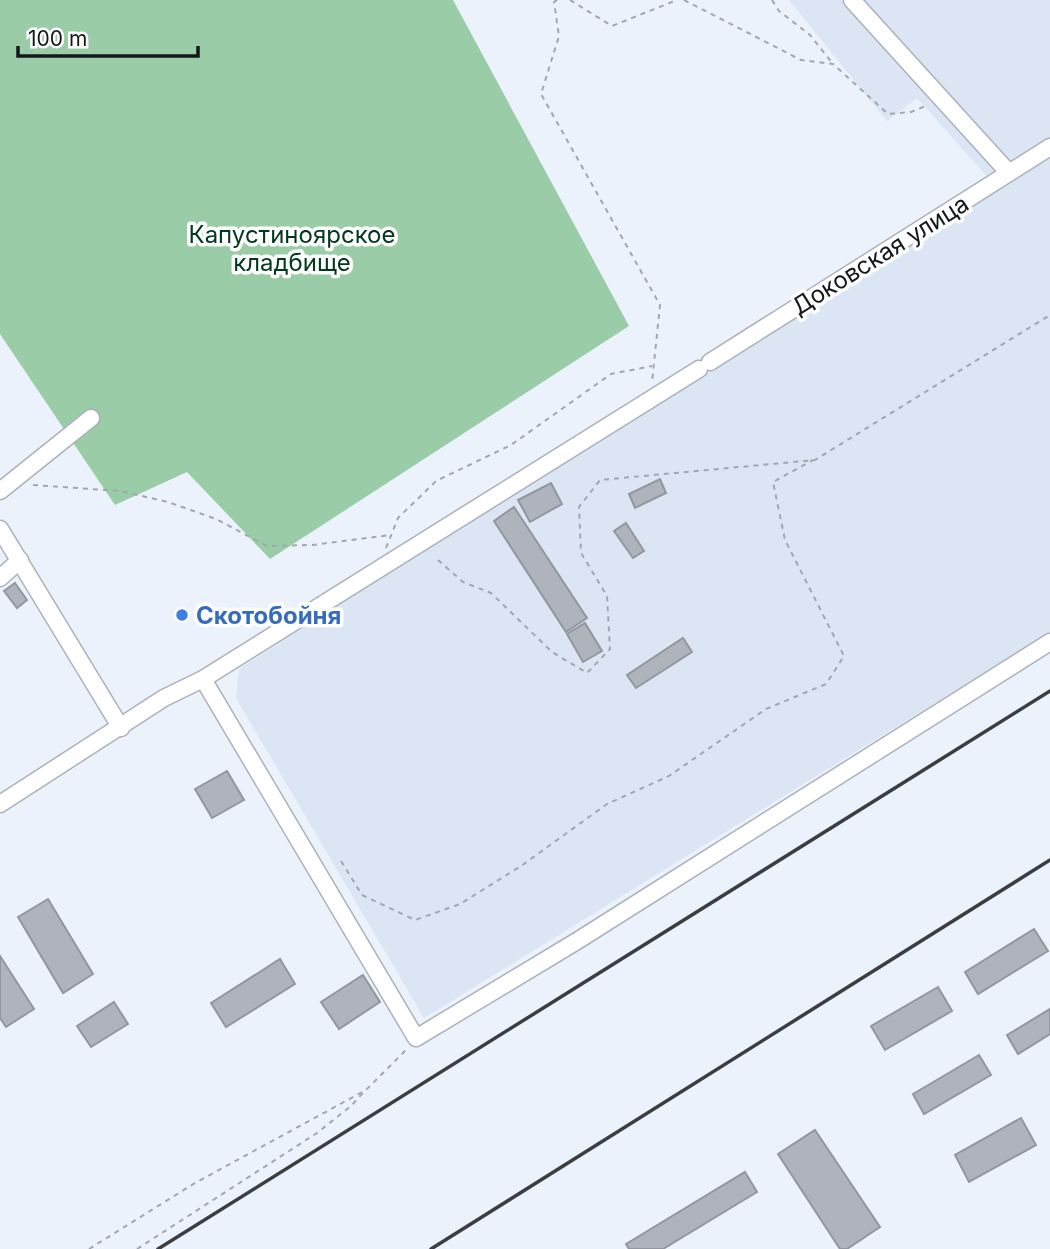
<svg xmlns="http://www.w3.org/2000/svg" width="1050" height="1249" font-family="Inter,sans-serif">
<style>
.built{fill:#dbe5f4}
.green{fill:#99cca7}
.building{fill:#aeb3bc;stroke:#92979f;stroke-width:2}
.lines{fill:none;stroke-linecap:round;stroke-linejoin:round}
.minor-casing{stroke:#acb1ba;stroke-width:19}
.path{stroke:#a2a7ae;stroke-width:2;stroke-dasharray:5 5;stroke-linecap:butt}
.minor{stroke:#fff;stroke-width:16}
.rail{stroke:#3b3d41;stroke-width:3.5}
.shop-dot{fill:#3f7fe0;stroke:#fefefe;stroke-width:2.5}
.labels{text-anchor:middle;dominant-baseline:central;stroke-width:7;stroke-linejoin:round;paint-order:stroke}
.park-label{font-size:24px;fill:#00391b;stroke:#fefefe}
.street-label{font-size:24px;fill:#15171a;stroke:#fefefe}
.shop-label{font-size:24px;font-weight:bold;fill:#366cbe;stroke:#fefefe;text-anchor:start}
</style>
<rect width="100%" height="100%" fill="#ecf2fb"/>
<!-- built -->
<g class="built">
<polygon points="789,0 1050,0 1050,141 990,180 917,98 887,121"/>
<polygon points="1050,154 1050,632 424,1018 236,698 239,669 735,351"/>
</g>
<!-- green -->
<polygon class="green" points="0,0 453,0 629,326 270,559 187,472 115,505 0,334"/>
<!-- building -->
<g class="building">
<polygon points="660,479 666,493 635,508 629,494"/>
<polygon points="551,483 562,504 530,522 518,500"/>
<polygon points="514,507 587,618 566,632 494,521"/>
<polygon points="626,523 644,551 633,558 614,531"/>
<polygon points="15,583 27,600 17,608 4,591"/>
<polygon points="585,623 602,651 583,662 567,634"/>
<polygon points="683,638 692,652 636,688 627,675"/>
<polygon points="227,771 244,800 212,818 195,789"/>
<polygon points="48,899 93,974 63,993 18,917"/>
<polygon points="1034,929 1048,951 978,994 965,972"/>
<polygon points="0,956 34,1009 6,1027 0,1018"/>
<polygon points="280,959 295,984 226,1027 211,1003"/>
<polygon points="363,975 380,1002 339,1029 321,1002"/>
<polygon points="938,987 952,1011 885,1050 871,1026"/>
<polygon points="114,1002 128,1024 91,1047 77,1026"/>
<polygon points="1050,1009 1050,1034 1018,1054 1007,1035"/>
<polygon points="979,1055 991,1075 924,1114 913,1094"/>
<polygon points="1021,1118 1036,1145 969,1182 955,1155"/>
<polygon points="815,1130 880,1227 847,1249 840,1249 778,1154"/>
<polygon points="745,1172 757,1192 663,1249 629,1249 626,1244"/>
</g>
<g class="lines">
<!-- minor casing -->
<g class="minor-casing">
<g id="minor">
<polyline points="852,0 1009,173"/>
<polyline points="710,362 1050,147"/>
<polyline points="0,491 91,418"/>
<polyline points="0,529 121,728"/>
<polyline points="0,578 20,560"/>
<polyline points="203,679 699,369"/>
<polyline points="0,804 164,698 203,679 416,1038 577,941 1050,642"/>
</g>
</g>
<!-- path -->
<g class="path">
<polyline points="557,0 554,2 559,36 541,94 660,305 652,382"/>
<polyline points="570,0 612,26 677,0"/>
<polyline points="684,0 801,60 833,64 888,114 911,112 928,105"/>
<polyline points="772,0 779,11 810,35 833,64"/>
<polyline points="33,485 120,491 168,502 216,519 267,546 312,545 391,535"/>
<polyline points="386,548 398,518 436,481 511,445 611,374 652,366"/>
<polyline points="438,560 463,582 491,593 552,652 587,673 610,649 607,596 581,553 579,507 600,480 815,460 1050,315"/>
<polyline points="341,861 362,895 415,920 460,904 521,866 607,804 669,776 766,709 826,684 844,656 785,540 773,482 813,460"/>
<polyline points="89,1249 195,1183 366,1090 407,1049"/>
<polyline points="137,1249 317,1133 351,1106 363,1093"/>
</g>
<!-- minor -->
<use href="#minor" class="minor"/>
<!-- rail -->
<g class="rail">
<polyline points="158,1249 1050,691"/>
<polyline points="431,1249 1050,860"/>
</g>
</g>
<!-- markers -->
<circle class="shop-dot" cx="182" cy="615" r="7"/>
<g class="labels">
<!-- park labels -->
<g class="park-label">
<text x="292" y="234">Капустиноярское<tspan x="292" dy="28">кладбище</tspan></text>
</g>
<!-- street labels -->
<g class="street-label">
<text transform="translate(880 255) rotate(-32)">Доковская улица</text>
</g>
<!-- shop labels -->
<g class="shop-label">
<text x="196" y="615">Скотобойня</text>
</g>
</g>
<!-- scale -->
<path d="M18 46v10h180v-10" fill="none" stroke="#15171a" stroke-width="3.5"/>
<text x="28" y="46" font-size="21" fill="#15171a" stroke="#fefefe" stroke-width="5" paint-order="stroke">100 m</text>
</svg>
